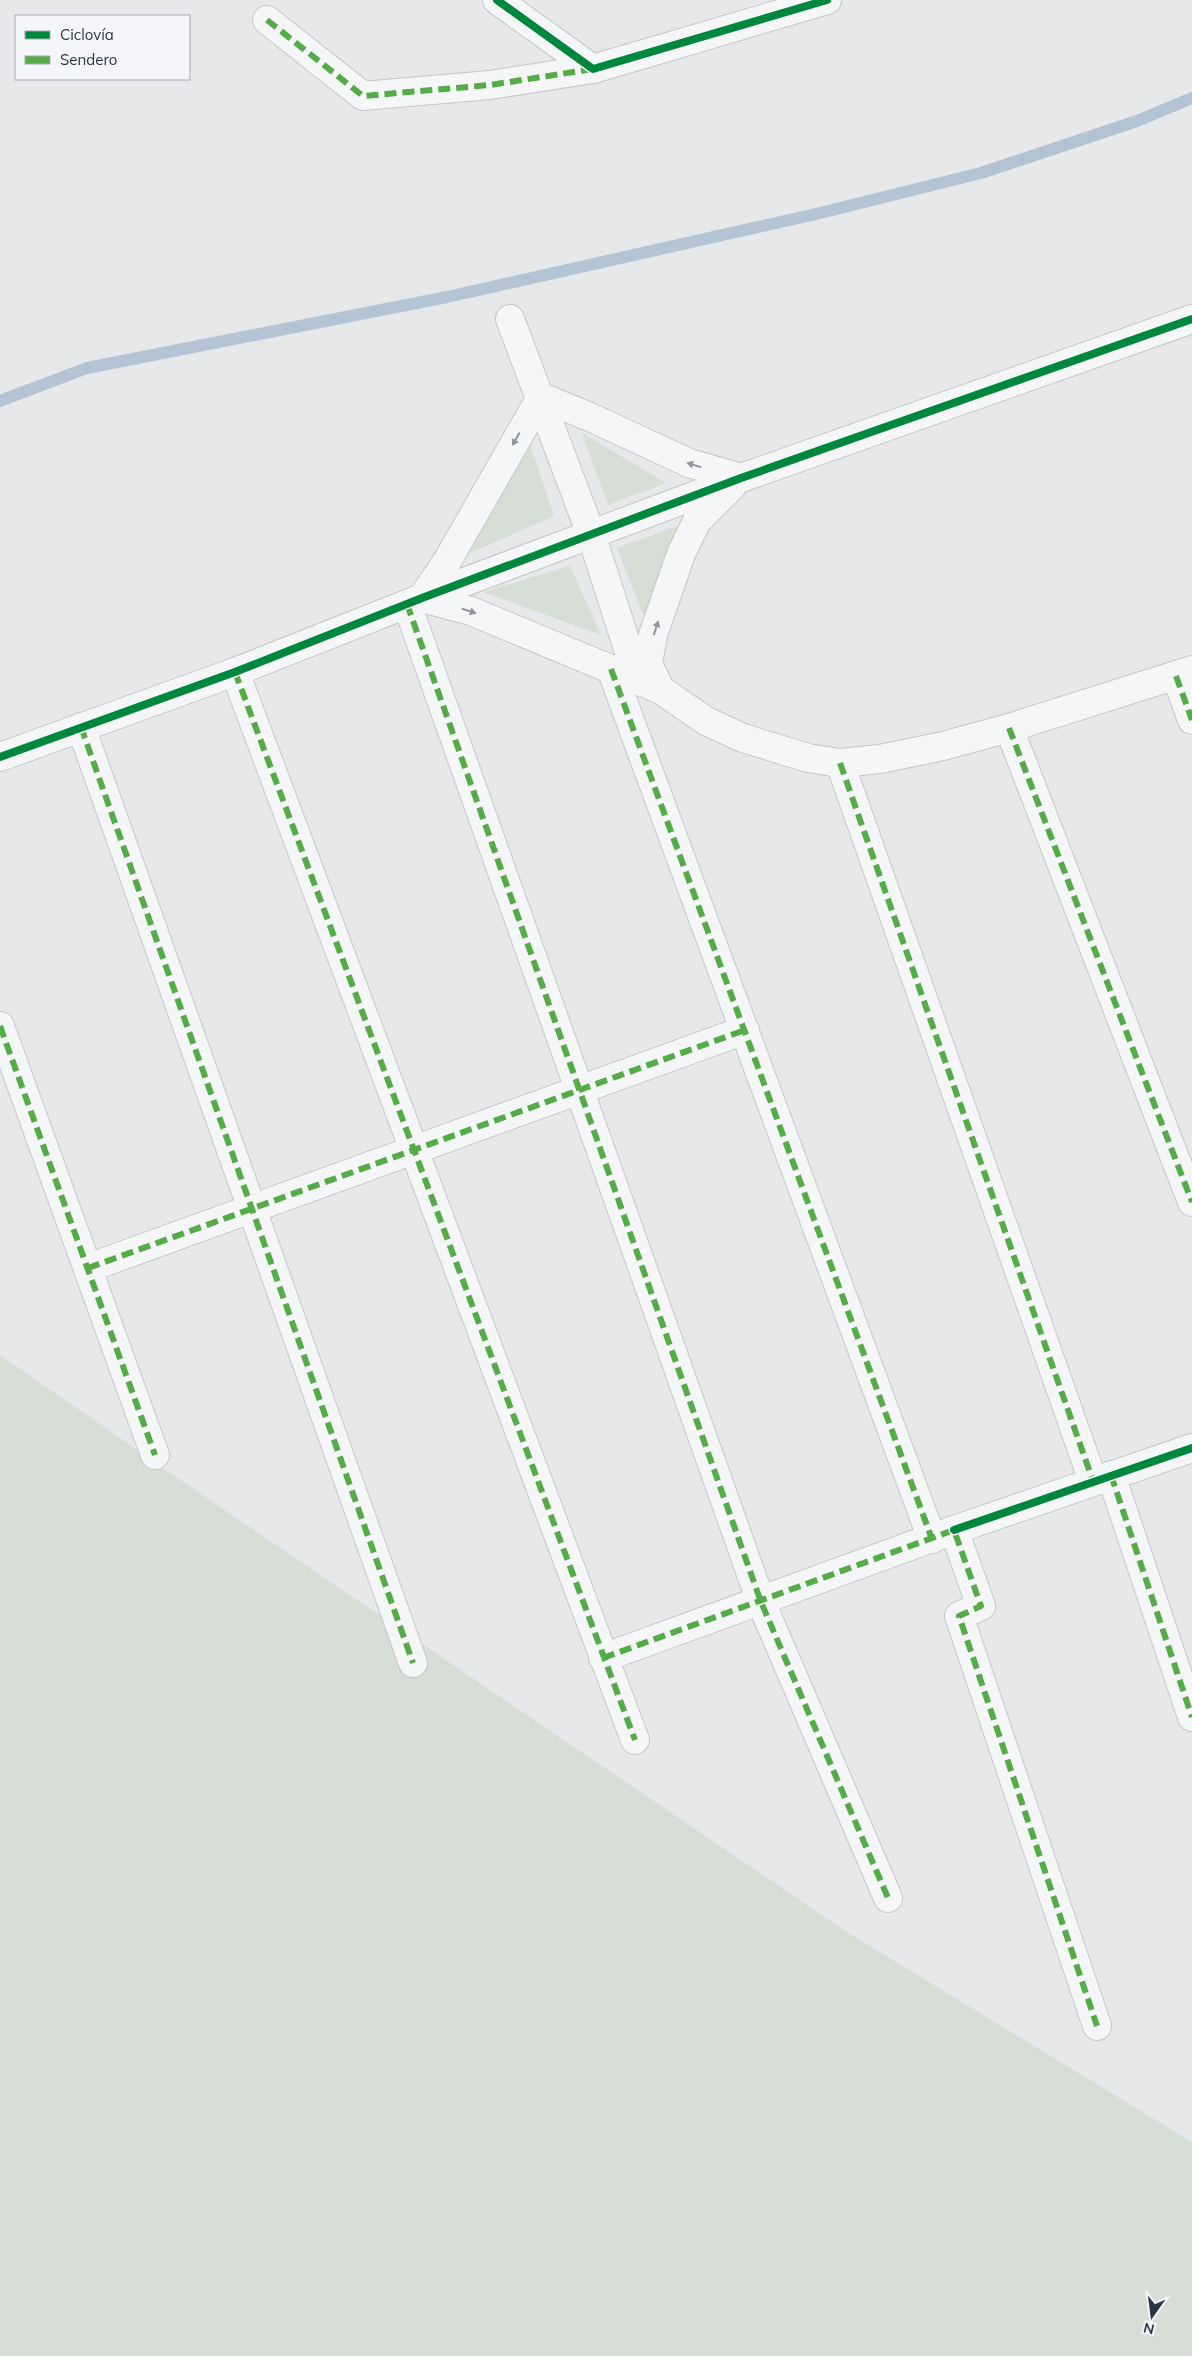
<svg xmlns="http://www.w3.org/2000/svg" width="1192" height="2356" font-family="Mulish,sans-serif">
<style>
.green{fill:#d6ded6}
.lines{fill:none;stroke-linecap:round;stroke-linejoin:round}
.stream{stroke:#b4c4d5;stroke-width:12}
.minor-casing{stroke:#c4c6c8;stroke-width:30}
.minor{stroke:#f5f6f7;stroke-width:28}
.quiet{stroke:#54ac47;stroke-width:6;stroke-dasharray:12 6;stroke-linecap:butt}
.cycleway-casing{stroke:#f4f6f9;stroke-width:11}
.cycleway{stroke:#00873e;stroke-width:8}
.oneway{fill:#90959e}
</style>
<rect width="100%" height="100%" fill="#e6e8ea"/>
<!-- green -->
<g class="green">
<polygon points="582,433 666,483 608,505"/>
<polygon points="529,442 554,516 470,553"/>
<polygon points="680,525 645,620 617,548"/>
<polygon points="570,566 601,635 483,592"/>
<polygon points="0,1355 201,1494 850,1934 1192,2142 1192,2356 0,2356"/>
</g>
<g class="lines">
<!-- stream -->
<polyline class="stream" points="0,401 87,368 447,297 816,214 981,173 1137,121 1192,98"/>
<!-- minor casing -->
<g class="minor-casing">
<g id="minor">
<polyline points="497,0 593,69 827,0"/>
<polyline points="267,20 363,96 490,85 593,69"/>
<polyline points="510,319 591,534 629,652 659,688"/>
<polyline points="541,397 446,563 422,598 471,611 661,690 706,721 743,738 808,758 840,763 880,759 943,746 1009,728 1192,670"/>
<polyline points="541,397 590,417 689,463 741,478"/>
<polyline points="407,604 761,1602 888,1898"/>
<polyline points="611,669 932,1539"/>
<polyline points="235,672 635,1740"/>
<polyline points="1176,676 1192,720"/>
<polyline points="657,682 648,664 653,635 681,554 697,521 732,486"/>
<polyline points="81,727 413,1663"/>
<polyline points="1009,728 1192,1202"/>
<polyline points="0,757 235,672 422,598 741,478 1192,319"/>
<polyline points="840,763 1093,1481"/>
<polyline points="0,1026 155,1455"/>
<polyline points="88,1268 745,1030"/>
<polyline points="1111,1475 1192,1717"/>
<polyline points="954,1530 981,1606 959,1616 1097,2026"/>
<polyline points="603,1658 954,1530 1192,1448"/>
</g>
</g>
<!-- minor -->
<use href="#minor" class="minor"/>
<!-- quiet -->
<g class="quiet">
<polyline points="267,20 363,96 490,85 593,69"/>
<polyline points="407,604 761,1602 888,1898"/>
<polyline points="611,669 932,1539"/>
<polyline points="235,672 635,1740"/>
<polyline points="1176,676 1192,720"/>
<polyline points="81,727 413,1663"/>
<polyline points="1009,728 1192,1202"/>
<polyline points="840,763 1093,1481"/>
<polyline points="0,1026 155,1455"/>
<polyline points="88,1268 745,1030"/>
<polyline points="1111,1475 1192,1717"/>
<polyline points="603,1658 954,1530 981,1606 959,1616 1097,2026"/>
</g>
<!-- cycleway casing -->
<g class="cycleway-casing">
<g id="cycleway">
<polyline points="497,0 593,69 827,0"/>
<polyline points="0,757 235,672 422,598 741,478 1192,319"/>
<polyline points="954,1530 1192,1448"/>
</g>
</g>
<!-- cycleway -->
<use href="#cycleway" class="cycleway"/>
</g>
<!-- one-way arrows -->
<defs><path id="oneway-solid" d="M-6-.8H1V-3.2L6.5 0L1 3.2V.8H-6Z" transform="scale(1.25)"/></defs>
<g class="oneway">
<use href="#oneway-solid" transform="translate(516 439) rotate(119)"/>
<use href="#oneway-solid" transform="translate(694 465) rotate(-163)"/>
<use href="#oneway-solid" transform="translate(469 611) rotate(18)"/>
<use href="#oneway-solid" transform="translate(656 628) rotate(-72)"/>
</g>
<!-- legend -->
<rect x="15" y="15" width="175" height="65" fill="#f4f6f9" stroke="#a4a8b1"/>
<rect x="25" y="31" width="25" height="8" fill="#00873e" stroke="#a4a8b1"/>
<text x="60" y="40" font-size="15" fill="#2b3445">Ciclovía</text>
<rect x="25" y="56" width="25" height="8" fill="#54ac47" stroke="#a4a8b1"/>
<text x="60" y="65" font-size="15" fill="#2b3445">Sendero</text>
<!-- north arrow -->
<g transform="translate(1152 2316) rotate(194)" stroke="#f4f6f9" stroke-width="4" paint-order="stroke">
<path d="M0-4L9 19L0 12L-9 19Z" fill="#2b3445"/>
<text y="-8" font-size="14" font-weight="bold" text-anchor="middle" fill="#2b3445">N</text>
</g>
</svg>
